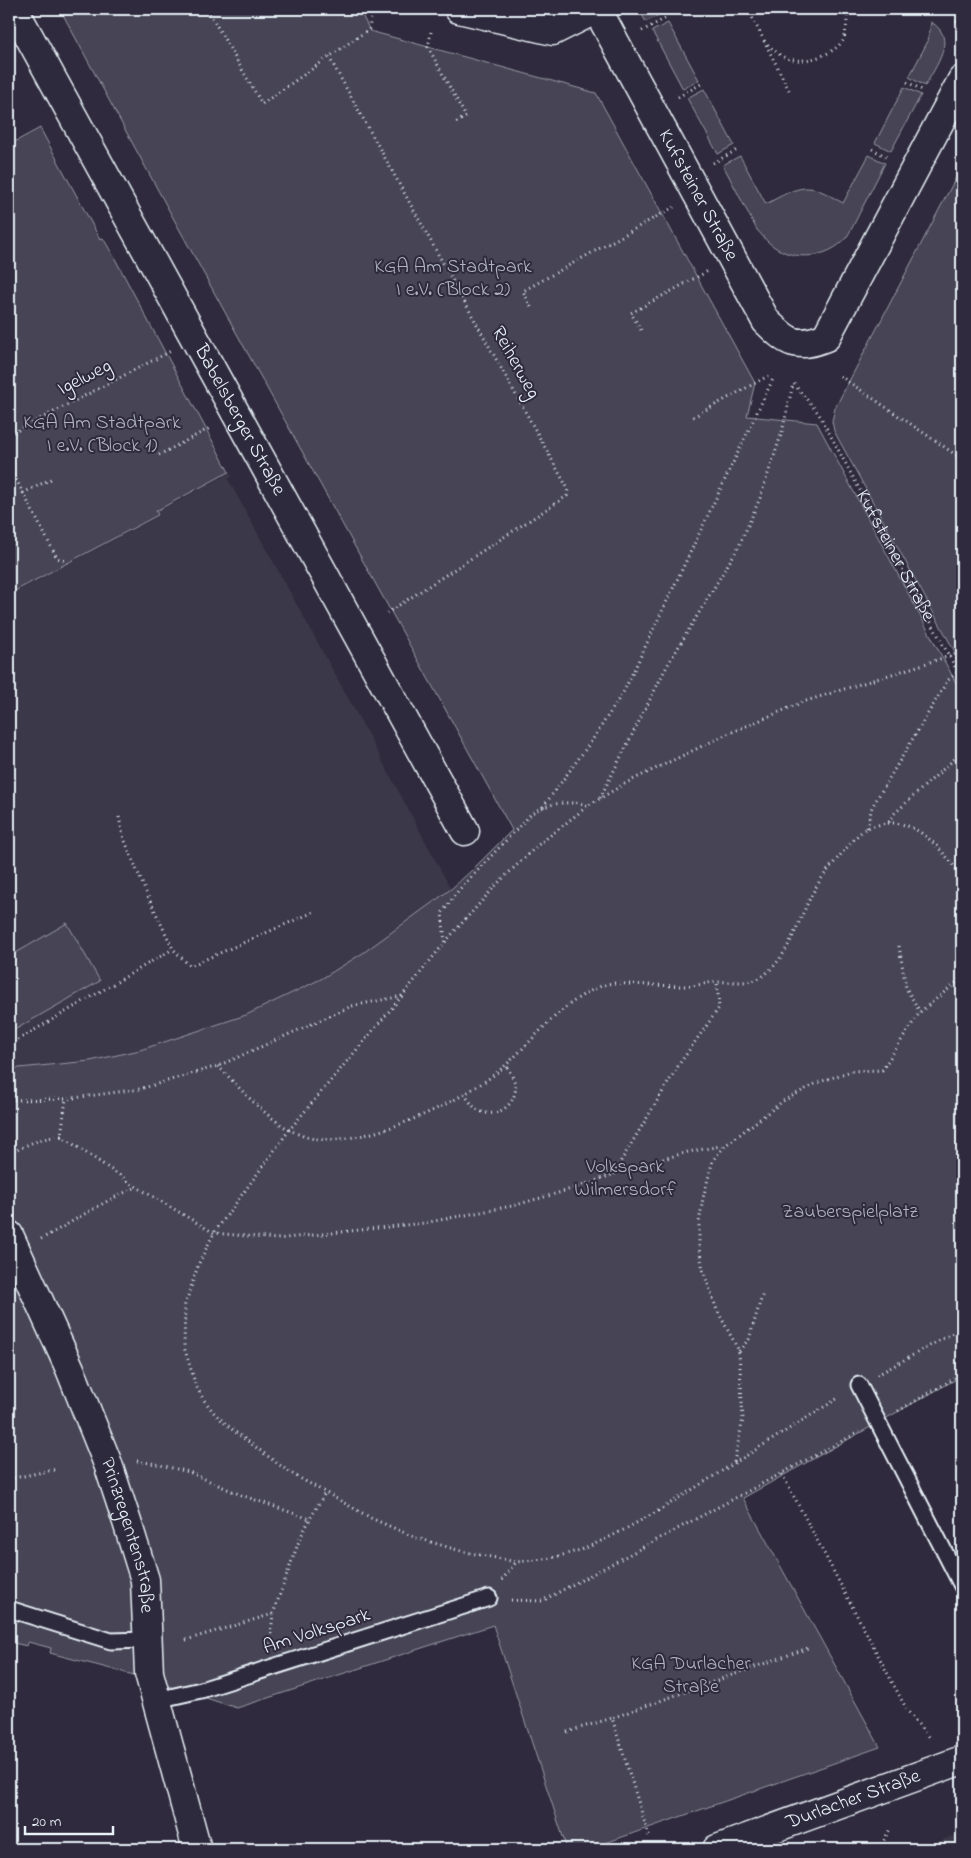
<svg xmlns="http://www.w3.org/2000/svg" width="971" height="1858" font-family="'Indie Flower',sans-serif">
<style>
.built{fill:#3b3749}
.green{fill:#464455;stroke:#979aa6}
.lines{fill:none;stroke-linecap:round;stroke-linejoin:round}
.lane-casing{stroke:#e8f1f8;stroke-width:19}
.street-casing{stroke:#e8f1f8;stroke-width:31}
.path{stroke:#e8f1f8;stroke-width:3;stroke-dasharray:1 4;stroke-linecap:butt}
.lane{stroke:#2f2a3d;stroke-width:15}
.street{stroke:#2f2a3d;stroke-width:28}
.labels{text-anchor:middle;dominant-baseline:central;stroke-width:4;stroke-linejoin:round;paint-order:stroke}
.street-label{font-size:20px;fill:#e8f1f8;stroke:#2f2a3d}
.park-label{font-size:20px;fill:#afb4bf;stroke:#2f2a3d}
</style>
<rect width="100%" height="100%" fill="#2f2a3d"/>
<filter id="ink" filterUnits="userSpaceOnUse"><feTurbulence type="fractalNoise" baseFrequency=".02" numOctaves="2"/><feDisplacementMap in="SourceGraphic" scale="10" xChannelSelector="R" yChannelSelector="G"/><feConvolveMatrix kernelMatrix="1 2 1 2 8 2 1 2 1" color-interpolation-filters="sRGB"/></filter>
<g filter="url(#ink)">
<!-- built -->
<g class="built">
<polygon points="230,473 232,477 228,479 369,736 451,889 363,953 321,979 246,1015 140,1050 90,1061 9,1069 9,595 159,516 157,512"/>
<polygon points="956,1835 962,1849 917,1849"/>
</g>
<!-- green -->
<g class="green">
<path d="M60,9h299l11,22 226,62 159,290 -8,33 70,7 145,271v682l-219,122 137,249 -292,102h-21l-74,-224 -256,83 -103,-33 -84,-22 1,-5 -23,-6 -1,4 -18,-4v-573l81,-8 50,-11 106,-35 75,-36 42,-26 88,-64 21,-19 40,-40c-151,-274 -305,-546 -452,-821z"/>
<polygon points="639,9 661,9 663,13 646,22"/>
<path d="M931,22c27,16 5,44 -6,64l-16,-9 19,-36z"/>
<polygon points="668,23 699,80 683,89 652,31"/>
<polygon points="904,87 921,95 891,151 875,143"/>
<polygon points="704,89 734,145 718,154 687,98"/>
<polygon points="40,128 100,239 103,238 113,255 229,472 156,511 158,515 9,594 9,145"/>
<path d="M869,155l16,8c-9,17 -17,34 -26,51 -4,8 -8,17 -13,24 -17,20 -51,24 -73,8 -6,-4 -11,-11 -16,-16l-34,-65 17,-9 26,48c16,-8 33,-21 52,-14 9,3 17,9 25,13z"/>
<polygon points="962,166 962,665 834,431 832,421 835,408"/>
<polygon points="67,923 100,981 9,1033 9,957"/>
</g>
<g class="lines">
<!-- lane casing -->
<g class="lane-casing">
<g id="lane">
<polyline points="859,1385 962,1586"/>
<polyline points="9,1609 111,1641 147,1640"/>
<polyline points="157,1700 201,1690 489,1598"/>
</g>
</g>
<!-- street casing -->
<g class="street-casing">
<g id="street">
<path id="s2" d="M14,9l451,822"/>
<polyline points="459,9 553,31 597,9"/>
<path id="s3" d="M597,9l169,312c22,22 30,28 60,16l136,-257"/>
<path id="s4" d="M9,1235l61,134 38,95 19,58 18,58 4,93 48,176"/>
<path id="s5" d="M717,1849l245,-89"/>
</g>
</g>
<!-- path -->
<g class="path">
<polyline points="207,9 262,104 369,29 371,18"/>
<polyline points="748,9 790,92"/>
<polyline points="956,21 962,25"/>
<polyline points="642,31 666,18"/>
<polyline points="431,32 428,47 466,117 455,123"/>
<path d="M764,41c6,5 11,11 18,15 17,10 48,1 60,-14 4,-5 6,-26 5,-33"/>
<polyline points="329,57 568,489 567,496 387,613"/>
<polyline points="907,82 924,91"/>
<polyline points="678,97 701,84"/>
<polyline points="872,149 889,158"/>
<polyline points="713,163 737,150"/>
<polyline points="531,307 523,291 674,207"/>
<polyline points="641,330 631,313 708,271"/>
<polyline points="840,376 962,459"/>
<path id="s1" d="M794,384l25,30 143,266"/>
<polyline points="693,417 768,376"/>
<polyline points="9,435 171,351"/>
<polyline points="159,455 212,427"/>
<polyline points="9,466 57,558 67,561"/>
<polyline points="23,493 53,478"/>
<polyline points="600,798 667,666 739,546 760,498 782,432 793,384"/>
<polyline points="543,807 593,739 624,691 773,379"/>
<polyline points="119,817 123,836 145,890 173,949 190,966 316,911"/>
<polyline points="889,822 895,813 962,752"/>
<polyline points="867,828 872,807 948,680 958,672"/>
<path d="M445,942l-3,-29 16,-22 74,-78c17,-11 37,-12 57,-8"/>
<polyline points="899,946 906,988 920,1012"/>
<polyline points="402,996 290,1129 214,1233 199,1263 185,1305 184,1347 196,1386 204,1400 215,1414 234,1431 289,1472 371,1518 414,1537 461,1551 516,1562 552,1558 584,1549 618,1533 658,1511 840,1397"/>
<polyline points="9,1045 173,949"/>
<path d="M218,1066c25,25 51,57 85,70 53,18 165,-36 204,-72 29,-27 61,-69 101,-80 7,-2 15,0 22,0 20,1 41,2 61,2 9,-1 18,-4 27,-4 15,-1 33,3 45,-6 28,-21 35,-58 52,-87 7,-13 18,-25 28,-37 6,-7 14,-17 22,-23 4,-2 9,-3 13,-4 37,-11 65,26 84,52"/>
<path d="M464,1094c5,6 9,14 16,17 18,9 39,-9 35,-28 -2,-6 -6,-13 -9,-18"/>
<polyline points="9,1100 66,1099 140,1089 218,1066 352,1006 402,996 445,942 498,883 538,845 589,805 626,783 725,735 803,702 962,652"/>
<polyline points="61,1136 137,1187 214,1233 277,1239 424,1223 512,1206 562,1192 638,1166 688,1152 726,1145"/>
<path d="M9,1155c17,-11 32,-17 52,-19l5,-37"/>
<polyline points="613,1174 680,1063 719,1008 717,982"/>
<path d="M41,1239c32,-17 62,-38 96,-52"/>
<polyline points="739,1351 749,1339 763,1293"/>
<polyline points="877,1375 962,1328"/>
<polyline points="898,1411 962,1374"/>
<polyline points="137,1461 156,1464 189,1472 241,1495 310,1519 325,1493"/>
<polyline points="734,1462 743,1419 739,1351 717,1310 703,1270 699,1248 699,1223 703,1198 713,1160 726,1145 783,1101 817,1083 851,1071 882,1070 920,1012 962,978"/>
<polyline points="782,1474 907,1710 929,1738"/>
<polyline points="9,1479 58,1469"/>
<polyline points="502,1580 516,1562"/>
<polyline points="511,1600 542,1601 859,1432"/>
<polyline points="186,1640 273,1614"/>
<polyline points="270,1644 273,1614 300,1538 310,1519"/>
<polyline points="567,1732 612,1718"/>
<polyline points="649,1836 612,1718 808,1648"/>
<polyline points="836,1847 837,1849"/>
<polyline points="879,1849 890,1829"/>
</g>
<!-- lane -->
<use href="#lane" class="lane"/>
<!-- street -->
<use href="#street" class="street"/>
</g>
</g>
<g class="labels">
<!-- street labels -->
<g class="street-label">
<text stroke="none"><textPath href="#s3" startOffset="212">Kufsteiner Straße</textPath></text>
<text transform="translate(515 363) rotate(61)">Reiherweg</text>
<text transform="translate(85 378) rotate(-27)">Igelweg</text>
<text stroke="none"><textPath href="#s2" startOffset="469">Babelsberger Straße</textPath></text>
<text stroke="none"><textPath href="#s1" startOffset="200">Kufsteiner Straße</textPath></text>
<text stroke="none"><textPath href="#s4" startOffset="324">Prinzregentenstraße</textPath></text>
<text transform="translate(317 1632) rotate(-18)">Am Volkspark</text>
<text stroke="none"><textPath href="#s5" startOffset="145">Durlacher Straße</textPath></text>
</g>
<!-- park labels -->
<g class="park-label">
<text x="453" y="267">KGA Am Stadtpark<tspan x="453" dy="23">I e.V. (Block 2)</tspan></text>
<text x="102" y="423">KGA Am Stadtpark<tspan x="102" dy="23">I e.V. (Block 1)</tspan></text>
<text x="625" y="1167">Volkspark<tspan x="625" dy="23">Wilmersdorf</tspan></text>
<text x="850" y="1212">Zauberspielplatz</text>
<text x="691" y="1664">KGA Durlacher<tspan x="691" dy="23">Straße</tspan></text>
</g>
</g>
<!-- margin -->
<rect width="971" height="1858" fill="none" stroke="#2f2a3d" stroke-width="30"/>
<rect x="15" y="15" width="941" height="1828" fill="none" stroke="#e8f1f8" stroke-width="2" filter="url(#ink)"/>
<!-- scale -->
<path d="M25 1826v8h88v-8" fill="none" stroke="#e8f1f8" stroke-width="2.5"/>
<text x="32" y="1826" font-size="15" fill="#e8f1f8" stroke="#2f2a3d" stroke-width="4" paint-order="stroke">20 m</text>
</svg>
